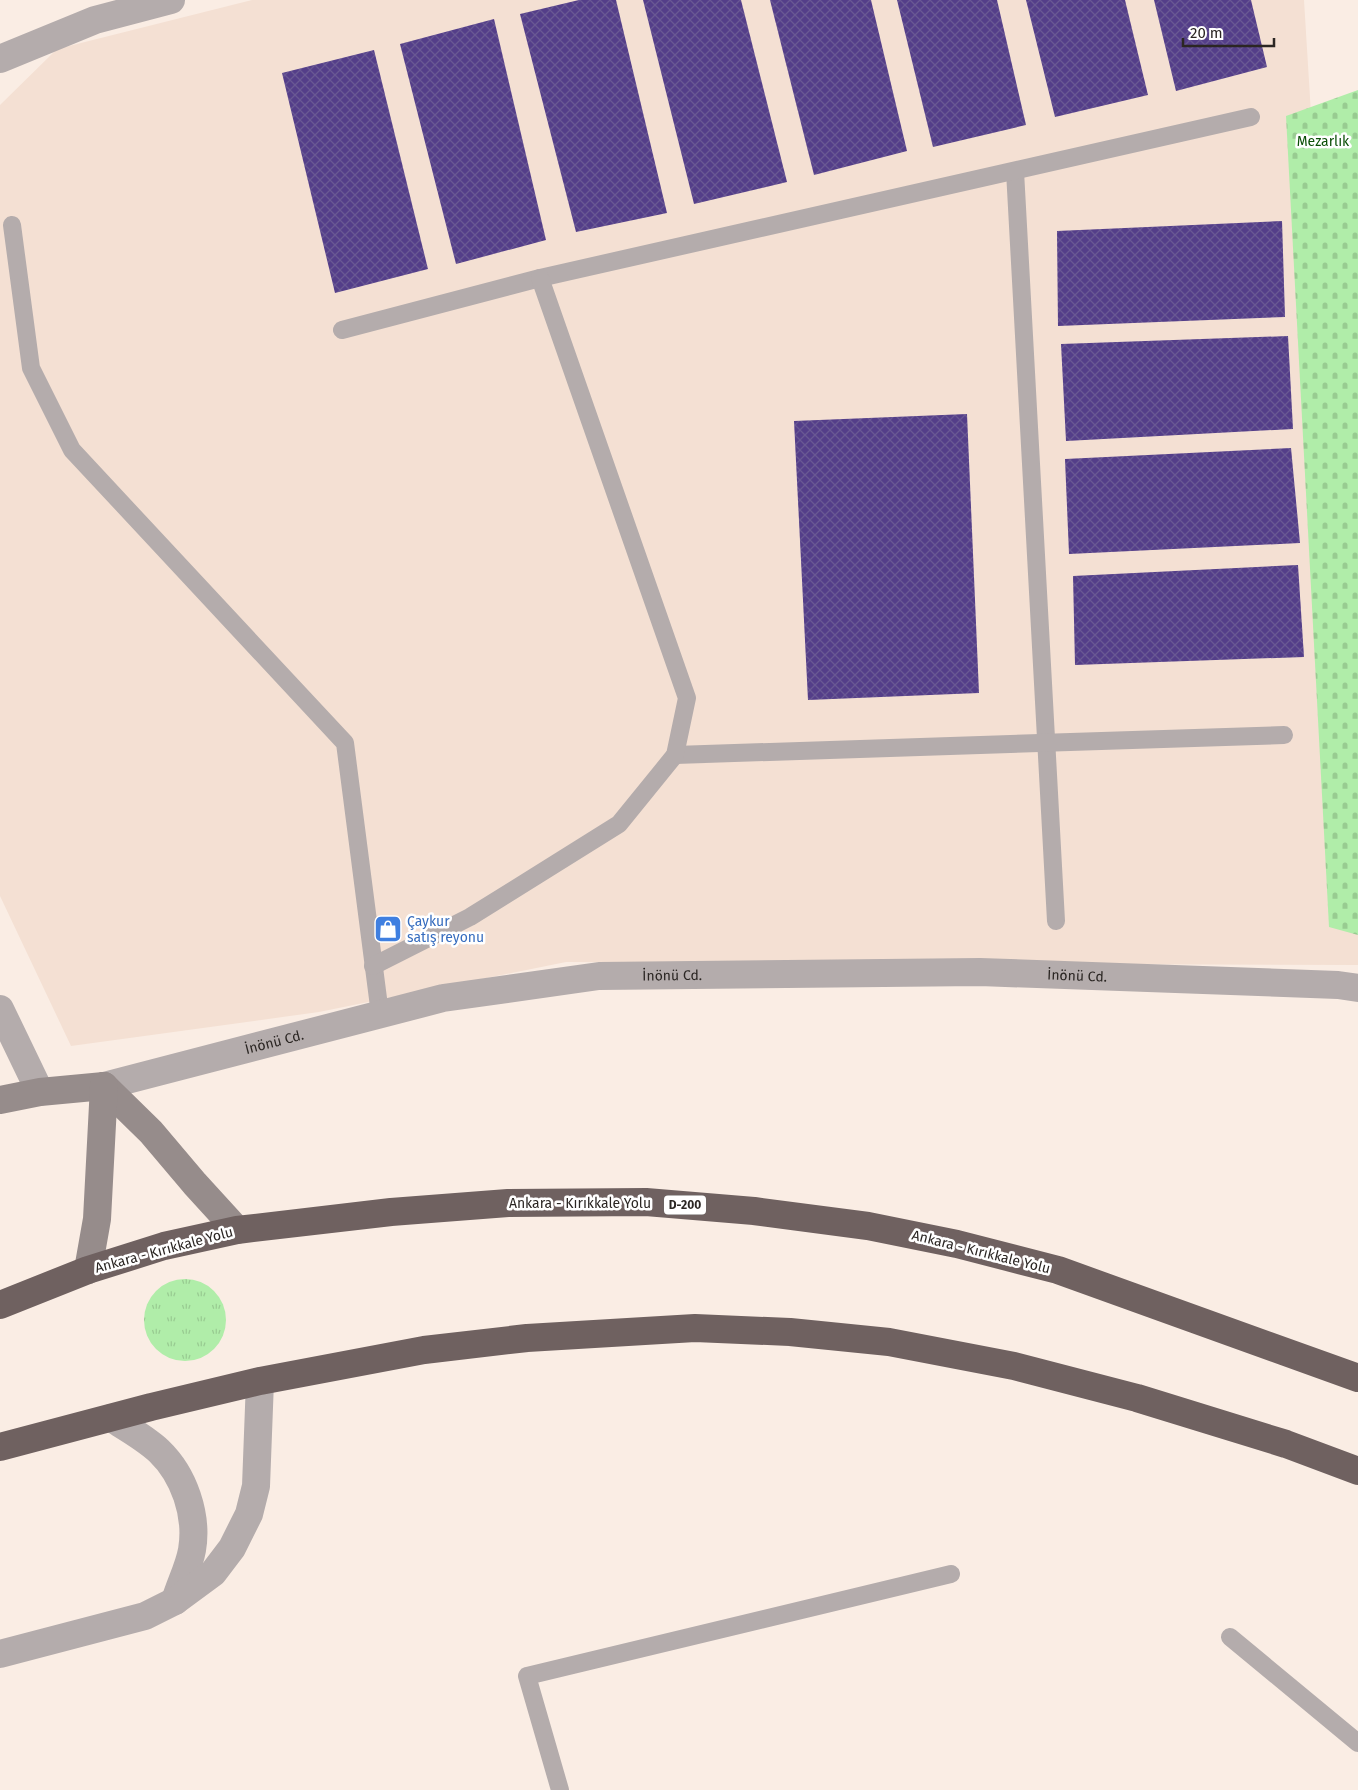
<svg xmlns="http://www.w3.org/2000/svg" width="1358" height="1790" font-family="'Fira Sans',sans-serif">
<style>
.built{fill:#f4e0d3}
.grass{fill:url(#grass-tufts)}
.cemetery{fill:url(#cemetery-stones)}
.building{fill:url(#building-cross-hatch)}
.lines{fill:none;stroke-linecap:round;stroke-linejoin:round}
.lane{stroke:#b4acac;stroke-width:18}
.street{stroke:#b4acac;stroke-width:28}
.secondary{stroke:#968c8b;stroke-width:28}
.highway{stroke:#6f6160;stroke-width:28}
.labels{text-anchor:middle;dominant-baseline:central;stroke-width:5;stroke-linejoin:round;paint-order:stroke}
.shield{fill:#fff;stroke:#6b6765;stroke-width:1}
.shield-label{font-size:12px;font-weight:bold;fill:#2b2623}
.park-label{font-size:14px;fill:#0c5008;stroke:#fff}
.shop-label{font-size:14px;fill:#366cbe;stroke:#fff;text-anchor:start}
.street-label{font-size:14px;fill:#2b2623;stroke:#fff}
</style>
<defs>
<pattern id="grass-tufts" width="24" height="20" patternUnits="userSpaceOnUse" patternTransform="scale(1.25)"><rect width="24" height="20" fill="#b0eda9"/><path d="M3 7l-1-3M5 7V3M7 7l1-3M15 17l-1-3M17 17v-4M19 17l1-3" fill="none" stroke="#98cb91"/></pattern>
<pattern id="cemetery-stones" width="16" height="16" patternUnits="userSpaceOnUse" patternTransform="scale(1.25)"><rect width="16" height="16" fill="#b0eda9"/><path d="M2 7V4a2 2 0 0 1 4 0v3zM10 15v-3a2 2 0 0 1 4 0v3z" fill="#98cb91"/></pattern>
<pattern id="building-cross-hatch" width="8" height="8" patternUnits="userSpaceOnUse" patternTransform="scale(1.25)"><rect width="8" height="8" fill="#543e89"/><path d="M0 0l8 8M0 8l8-8" fill="none" stroke="#695893"/></pattern>
</defs>
<rect width="100%" height="100%" fill="#faede4"/>
<!-- built -->
<polygon class="built" points="252,0 1304,0 1358,877 1358,965 566,962 319,1012 71,1046 0,896 0,105 57,49"/>
<!-- grass -->
<circle class="grass" cx="185" cy="1320" r="41"/>
<!-- cemetery -->
<polygon class="cemetery" points="1358,90 1358,935 1329,927 1286,116"/>
<!-- building -->
<g class="building">
<polygon points="579,0 616,0 667,213 576,232 520,14"/>
<polygon points="643,0 741,0 787,182 694,204"/>
<polygon points="770,0 871,0 907,151 814,175"/>
<polygon points="897,0 997,0 1026,125 933,147"/>
<polygon points="1026,0 1125,0 1148,95 1055,117"/>
<polygon points="1154,0 1251,0 1267,67 1176,91"/>
<polygon points="494,19 546,240 456,264 400,44"/>
<polygon points="374,50 428,269 335,293 282,73"/>
<polygon points="1282,221 1285,317 1058,326 1057,231"/>
<polygon points="1288,336 1293,429 1066,441 1061,344"/>
<polygon points="967,414 979,693 808,700 794,421"/>
<polygon points="1291,448 1300,543 1069,554 1065,459"/>
<polygon points="1298,565 1304,657 1075,665 1073,576"/>
</g>
<g class="lines">
<!-- lane -->
<g class="lane">
<polyline points="1015,171 1056,921"/>
<polyline points="12,225 31,368 72,450 345,743 380,1014"/>
<polyline points="342,330 540,278 1251,117"/>
<polyline points="675,755 1284,735"/>
<polyline points="373,966 470,917 619,824 675,755 687,698 540,278"/>
<polyline points="1230,1637 1358,1743"/>
<polyline points="560,1790 527,1676 951,1574"/>
</g>
<!-- street -->
<g class="street">
<polyline points="0,59 95,20 171,0"/>
<polyline points="0,1009 40,1092"/>
<path id="s1" d="M104,1086l339,-88 156,-22 381,-4 358,13 20,3"/>
<path d="M111,1418c16,10 34,20 48,33 25,24 39,64 33,99 -3,17 -12,34 -17,51"/>
<polyline points="0,1654 145,1616 175,1601 213,1573 232,1548 249,1514 256,1486 260,1381"/>
</g>
<!-- secondary -->
<g class="secondary">
<polyline points="104,1086 151,1132 195,1184 237,1230"/>
<polyline points="0,1100 40,1092 104,1086"/>
<polyline points="88,1270 97,1219 104,1086"/>
</g>
<!-- highway -->
<g class="highway">
<polyline points="0,1305 88,1270 164,1246 237,1230 391,1212 508,1203 646,1202 754,1211 868,1226 957,1244 1058,1270 1358,1378"/>
<polyline points="0,1447 151,1407 260,1381 424,1350 527,1338 695,1328 790,1332 889,1342 1014,1366 1137,1398 1286,1444 1358,1471"/>
</g>
</g>
<!-- icons -->
<defs>
<g id="shop-square" transform="scale(1.4375)"><rect x="-9" y="-9" width="18" height="18" rx="4" fill="#3f7fe0" stroke="#fff"/><path d="M-5-2.5h2.3a2.7 3.5 0 0 1 5.4 0H5L5.5 6h-11ZM-1.5-2.5h3a1.5 2.3 0 0 0-3 0Z" fill="#fff"/></g>
</defs>
<g fill-rule="evenodd">
<use href="#shop-square" x="388" y="929"/>
</g>
<g class="labels">
<!-- shield labels -->
<rect class="shield" x="664" y="1195.5" width="42" height="19" rx="4"/>
<g class="shield-label">
<text x="685" y="1205">D-200</text>
</g>
<!-- park labels -->
<g class="park-label">
<text x="1323" y="141">Mezarlık</text>
</g>
<!-- shop labels -->
<g class="shop-label">
<text x="407" y="921">Çaykur<tspan x="407" dy="16">satış reyonu</tspan></text>
</g>
<!-- street labels -->
<g class="street-label">
<text stroke="none"><textPath href="#s1" startOffset="581">İnönü Cd.</textPath></text>
<text stroke="none"><textPath href="#s1" startOffset="986">İnönü Cd.</textPath></text>
<text stroke="none"><textPath href="#s1" startOffset="176">İnönü Cd.</textPath></text>
<text x="580" y="1203">Ankara - Kırıkkale Yolu</text>
<text transform="translate(164 1250) rotate(-15)">Ankara - Kırıkkale Yolu</text>
<text transform="translate(981 1252) rotate(14)">Ankara - Kırıkkale Yolu</text>
</g>
</g>
<!-- scale -->
<path d="M1183 38v8h91v-8" fill="none" stroke="#2b2623" stroke-width="2.5"/>
<text x="1190" y="38" font-size="15" fill="#2b2623" stroke="#ffffff" stroke-width="4" paint-order="stroke">20 m</text>
</svg>
